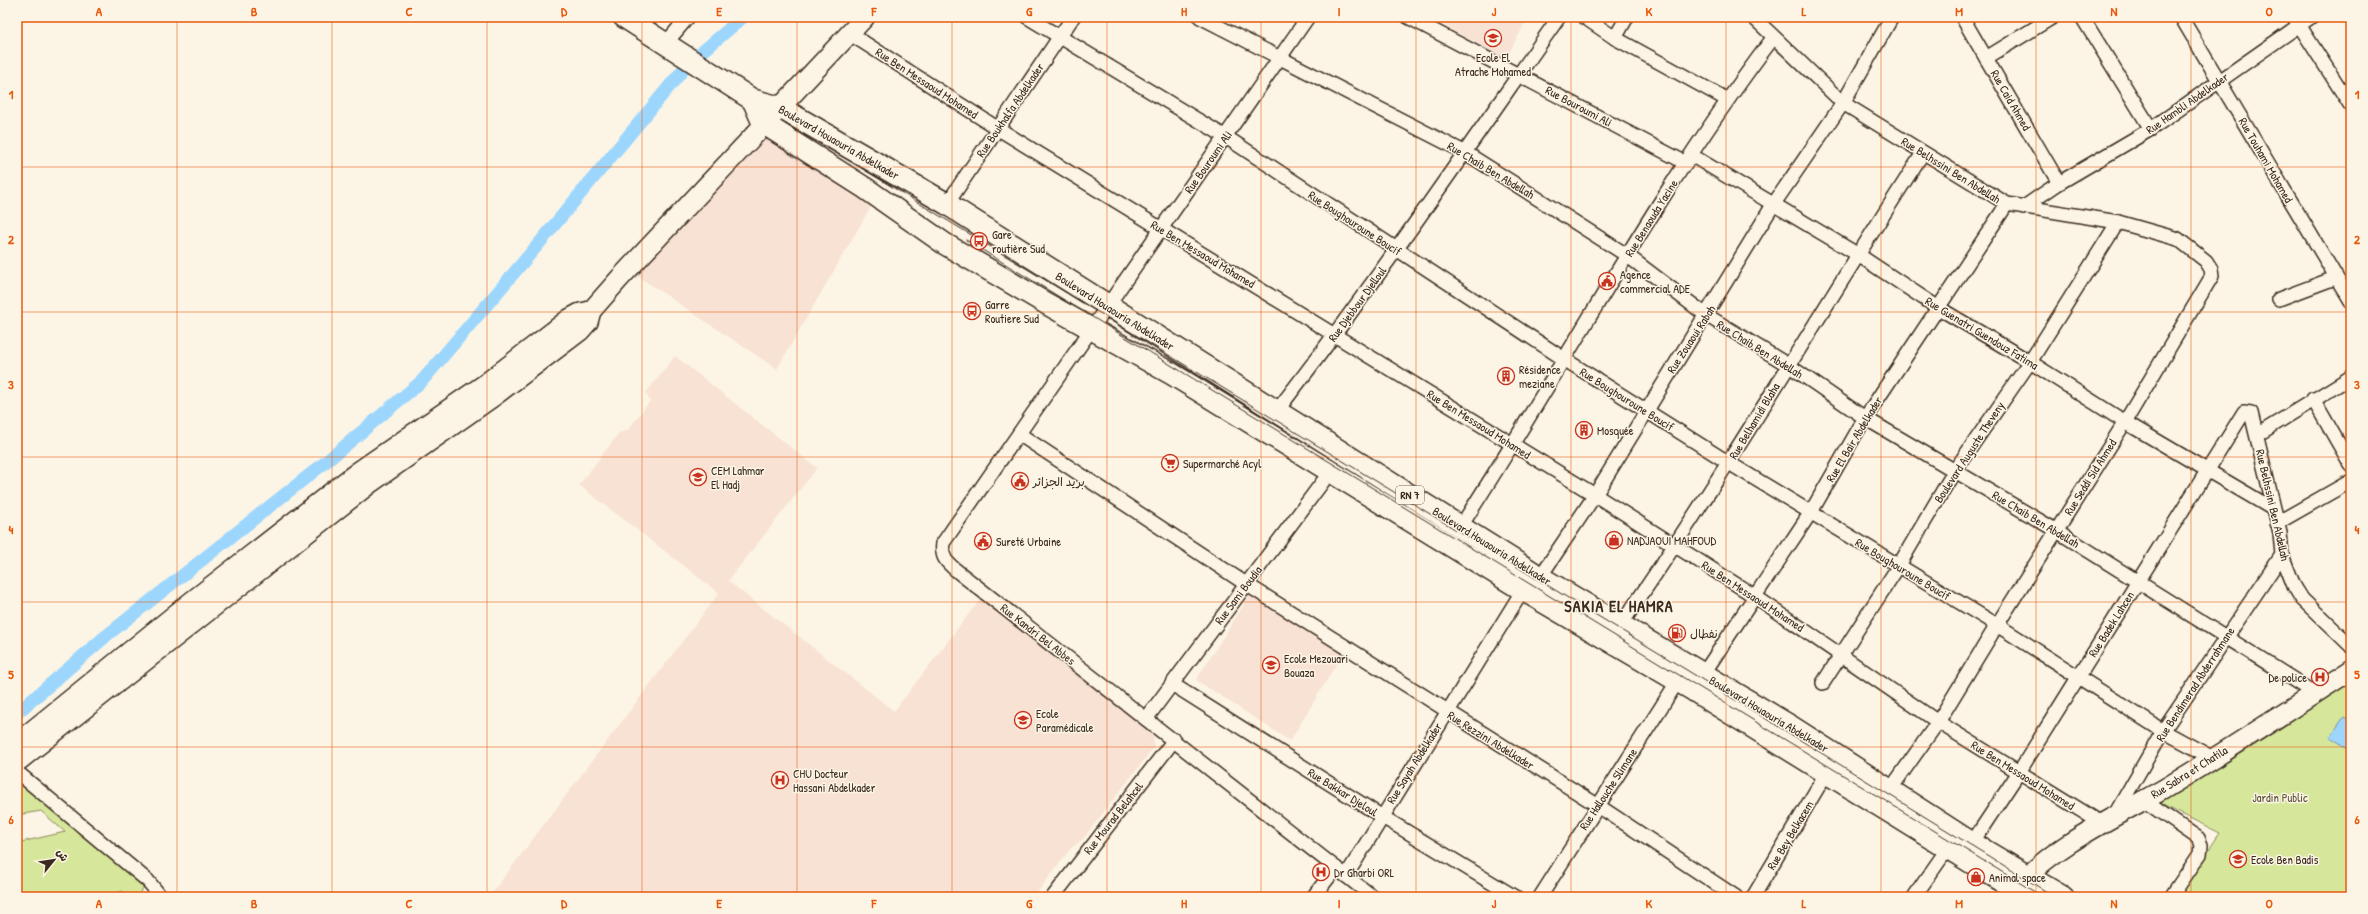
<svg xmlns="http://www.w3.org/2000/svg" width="2368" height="914" font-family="'Patrick Hand','Playpen Sans Arabic',sans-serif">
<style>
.built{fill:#f8e2d3}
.green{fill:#d6e79b;stroke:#88885c}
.water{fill:#9dd6fd;stroke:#7691a4}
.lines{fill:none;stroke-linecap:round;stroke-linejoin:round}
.canal{stroke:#9dd6fd;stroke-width:13}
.street-casing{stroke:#3b2a1e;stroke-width:16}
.secondary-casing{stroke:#3b2a1e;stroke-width:22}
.primary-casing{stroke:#3b2a1e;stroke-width:24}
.street{stroke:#fcf5e5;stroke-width:13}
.secondary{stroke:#fcf5e5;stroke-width:19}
.primary{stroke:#fcf5e5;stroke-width:21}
.tram{stroke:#3b2a1e;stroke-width:1}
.grid{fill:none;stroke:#e8590c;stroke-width:1;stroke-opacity:0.55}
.labels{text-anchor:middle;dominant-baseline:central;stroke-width:3;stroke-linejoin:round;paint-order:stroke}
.shield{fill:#fcf5e5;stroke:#75675a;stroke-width:1}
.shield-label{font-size:11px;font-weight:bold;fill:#3b2a1e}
.poi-label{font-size:12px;fill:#3b2a1e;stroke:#fcf5e5;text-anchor:start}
.street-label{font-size:12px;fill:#3b2a1e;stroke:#fcf5e5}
.park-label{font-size:12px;fill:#5a5037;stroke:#fcf5e5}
.district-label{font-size:16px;font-weight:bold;letter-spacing:1px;fill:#3b2a1e;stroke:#fcf5e5}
.neatline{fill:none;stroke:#e8590c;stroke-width:1.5}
.grid-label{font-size:13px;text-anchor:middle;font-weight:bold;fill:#e8590c}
</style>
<rect width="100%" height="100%" fill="#fcf5e5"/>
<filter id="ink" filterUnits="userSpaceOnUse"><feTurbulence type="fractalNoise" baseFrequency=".025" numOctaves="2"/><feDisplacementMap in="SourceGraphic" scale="8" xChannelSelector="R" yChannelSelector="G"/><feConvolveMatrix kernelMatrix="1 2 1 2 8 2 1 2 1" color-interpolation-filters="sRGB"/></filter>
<g filter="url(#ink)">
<!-- built -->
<g class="built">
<polygon points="1429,17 1528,17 1506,59"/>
<polygon points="765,134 873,203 777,369 636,275"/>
<polygon points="675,356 817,468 728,581 894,711 982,597 1153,729 1154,747 1083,839 1070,849 1034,897 489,897 719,593 579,485 619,433 628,430 650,401 646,393"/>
<polygon points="1252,592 1345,650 1290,741 1196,680"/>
</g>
<!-- green -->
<g class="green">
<polygon points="2351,667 2351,897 2177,897 2220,833 2161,804 2170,784"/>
<polygon points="17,781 144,887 137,897 130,897 122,891 109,897 17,897 17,843 65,832 41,811 17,815"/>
</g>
<!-- water -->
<polygon class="water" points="2344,717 2351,721 2351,750 2330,737"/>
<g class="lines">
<!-- canal -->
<polyline class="canal" points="17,713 106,636 327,461 422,381 542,240 687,65 743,17"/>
<!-- street casing -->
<g class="street-casing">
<g id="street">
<polyline points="1027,17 1226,137 1564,359 1729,463 1997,625 2163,731 2213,758"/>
<polyline points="1200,17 1466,153 1628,256 1706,315 1788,365 1865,418 2057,531 2315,693"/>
<path d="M1308,17l-365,526c-2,14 3,19 14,28l416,326"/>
<polyline points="1408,17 1686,163"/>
<polyline points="1584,17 1615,38 1726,99"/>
<polyline points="1753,17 1843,103 2007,204 2118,222 2178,239 2206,261 2211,269 2212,276 2125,422 1997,625 1938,722 1890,790"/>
<polyline points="1962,17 2059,183"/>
<polyline points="2082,17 2151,129"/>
<polyline points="2181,17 2351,302"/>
<polyline points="2294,17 2351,106"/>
<polyline points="849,33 997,128 1595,495 1756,597 1938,722 2103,824"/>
<polyline points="1615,38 1627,17"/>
<polyline points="666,43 688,17"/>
<polyline points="1986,58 2053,17"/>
<polyline points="1691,155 1857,254 1937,307 2030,362 2125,422 2273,509"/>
<polyline points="947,204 1073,17"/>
<polyline points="2024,207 2059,183 2151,129 2311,17"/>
<polyline points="2279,299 2335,278"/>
<polyline points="2313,399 2351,465"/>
<path d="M1276,412c99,-128 190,-262 283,-395"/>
<polyline points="1019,434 1246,584 1597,805 1736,897"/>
<polyline points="2257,435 2351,377"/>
<polyline points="2277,523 2351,481"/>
<path d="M1461,526c105,-162 195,-334 312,-488"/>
<polyline points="1540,577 1595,495 1773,205 1843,103 1892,17"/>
<path d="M1620,626c107,-154 201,-316 303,-473"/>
<polyline points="1700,679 1811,512 1865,418 2007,204"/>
<polyline points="1823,683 1898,567 1955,470 2030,362 2118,222"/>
<polyline points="1172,684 1381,816 1515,897"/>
<polyline points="1146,719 1330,472"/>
<polyline points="17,772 148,881 161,897"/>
<polyline points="2143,800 2198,838 2201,845 2200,854 2171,897"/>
<polyline points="2114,816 2163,731 2282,555"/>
<polyline points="1972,843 2019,772 2244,412 2251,413 2280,533 2282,555 2294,586 2302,599 2351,646"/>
<polyline points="1346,876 1523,590"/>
<polyline points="1053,897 1174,740"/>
<polyline points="1313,897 1336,868"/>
<polyline points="1540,897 1681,676"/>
<polyline points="1753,897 1827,772"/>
<polyline points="1914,897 1948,848"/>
</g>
</g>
<!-- secondary casing -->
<g class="secondary-casing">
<g id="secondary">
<polyline points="17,743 187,605 359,471 485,384 569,319 580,313 591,311"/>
<polyline points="17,762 369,484 494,396 580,331 588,322 591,311 620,278 865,17"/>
<path d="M2020,888c18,-35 108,-78 144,-99 63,-38 125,-79 187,-119"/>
</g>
</g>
<!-- primary casing -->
<g class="primary-casing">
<g id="primary">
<polyline points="624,17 753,100 779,107 947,204 1540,577 1792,727 1972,843 2063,897"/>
<polyline points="753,100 763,123 865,188 945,244 1047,304 1172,374 1523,590 1693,690 1985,871 2030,897"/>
</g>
</g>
<!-- street -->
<use href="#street" class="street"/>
<!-- secondary -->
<use href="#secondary" class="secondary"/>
<!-- primary -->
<use href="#primary" class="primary"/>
<!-- tram -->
<g class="tram">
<polyline points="820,143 1685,669 2055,897"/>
<polyline points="966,240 2043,897"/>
</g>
</g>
</g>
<!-- grid -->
<path class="grid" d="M177,17v880M332,17v880M487,17v880M642,17v880M797,17v880M952,17v880M1107,17v880M1261,17v880M1416,17v880M1571,17v880M1726,17v880M1881,17v880M2036,17v880M2191,17v880M17,167h2334M17,312h2334M17,457h2334M17,602h2334M17,747h2334"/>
<!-- icons -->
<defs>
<g id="school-ring" transform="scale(0.9)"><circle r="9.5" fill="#fcf5e5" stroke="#c8321e" stroke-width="1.5"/><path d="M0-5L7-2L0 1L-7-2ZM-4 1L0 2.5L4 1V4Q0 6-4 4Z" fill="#c8321e"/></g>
<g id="bus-ring" transform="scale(0.9)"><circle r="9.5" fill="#fcf5e5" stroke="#c8321e" stroke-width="1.5"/><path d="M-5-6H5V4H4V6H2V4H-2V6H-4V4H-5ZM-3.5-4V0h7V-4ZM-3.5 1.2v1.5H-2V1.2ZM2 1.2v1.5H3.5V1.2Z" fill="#c8321e"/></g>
<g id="civic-ring" transform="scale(0.9)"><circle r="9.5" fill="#fcf5e5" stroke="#c8321e" stroke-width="1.5"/><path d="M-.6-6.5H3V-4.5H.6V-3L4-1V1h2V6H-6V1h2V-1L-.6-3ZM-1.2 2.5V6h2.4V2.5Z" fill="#c8321e"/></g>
<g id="building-ring" transform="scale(0.9)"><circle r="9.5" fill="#fcf5e5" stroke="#c8321e" stroke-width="1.5"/><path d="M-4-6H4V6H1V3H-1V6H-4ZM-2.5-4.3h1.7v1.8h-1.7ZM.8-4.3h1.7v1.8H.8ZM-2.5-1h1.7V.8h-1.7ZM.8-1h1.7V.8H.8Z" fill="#c8321e"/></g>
<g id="supermarket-ring" transform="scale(0.9)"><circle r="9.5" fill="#fcf5e5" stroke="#c8321e" stroke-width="1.5"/><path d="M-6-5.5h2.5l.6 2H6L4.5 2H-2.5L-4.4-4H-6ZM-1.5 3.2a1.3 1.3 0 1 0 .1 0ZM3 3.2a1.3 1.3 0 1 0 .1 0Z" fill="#c8321e"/></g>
<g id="shop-ring" transform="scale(0.9)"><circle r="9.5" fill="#fcf5e5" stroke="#c8321e" stroke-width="1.5"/><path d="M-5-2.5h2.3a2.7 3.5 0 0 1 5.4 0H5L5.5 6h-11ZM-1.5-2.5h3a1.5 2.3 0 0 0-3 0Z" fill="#c8321e"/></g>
<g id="fuel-ring" transform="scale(0.9)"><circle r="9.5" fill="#fcf5e5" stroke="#c8321e" stroke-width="1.5"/><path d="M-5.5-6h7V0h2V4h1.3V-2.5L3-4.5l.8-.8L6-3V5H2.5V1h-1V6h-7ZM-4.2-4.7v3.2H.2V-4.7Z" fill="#c8321e"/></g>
<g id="hospital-ring" transform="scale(0.9)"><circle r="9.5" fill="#fcf5e5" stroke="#c8321e" stroke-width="1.5"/><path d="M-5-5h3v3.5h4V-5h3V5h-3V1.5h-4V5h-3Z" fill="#c8321e"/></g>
<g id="university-ring" transform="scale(0.9)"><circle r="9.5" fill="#fcf5e5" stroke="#c8321e" stroke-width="1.5"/><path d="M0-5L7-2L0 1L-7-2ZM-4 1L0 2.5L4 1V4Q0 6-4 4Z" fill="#c8321e"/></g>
</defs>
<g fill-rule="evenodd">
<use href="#school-ring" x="1493" y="38"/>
<use href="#bus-ring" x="979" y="241"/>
<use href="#civic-ring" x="1607" y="281"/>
<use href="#bus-ring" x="972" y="311"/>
<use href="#building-ring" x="1506" y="376"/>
<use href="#building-ring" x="1584" y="430"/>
<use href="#supermarket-ring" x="1170" y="463"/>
<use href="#school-ring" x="698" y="477"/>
<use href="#civic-ring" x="1020" y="481"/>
<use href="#shop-ring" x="1614" y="540"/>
<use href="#civic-ring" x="983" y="541"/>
<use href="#fuel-ring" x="1677" y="633"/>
<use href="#school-ring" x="1271" y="665"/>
<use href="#hospital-ring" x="2320" y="677"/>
<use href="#university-ring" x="1023" y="720"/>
<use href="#hospital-ring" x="780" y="780"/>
<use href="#school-ring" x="2238" y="859"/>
<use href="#hospital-ring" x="1321" y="872"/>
<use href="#shop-ring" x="1976" y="877"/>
</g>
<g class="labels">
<!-- shield labels -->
<rect class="shield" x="1396" y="486" width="28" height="18" rx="3"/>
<g class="shield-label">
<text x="1410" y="495">RN 7</text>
</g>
<!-- poi labels -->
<g class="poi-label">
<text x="1493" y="57" text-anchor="middle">Ecole El<tspan x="1493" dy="14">Atrache Mohamed</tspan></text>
<text x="992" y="234">Gare<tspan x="992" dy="14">routière Sud</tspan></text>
<text x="1620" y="274">Agence<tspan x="1620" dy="14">commercial ADE</tspan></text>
<text x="985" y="304">Garre<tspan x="985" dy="14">Routiere Sud</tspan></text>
<text x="1519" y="369">Résidence<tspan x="1519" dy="14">meziane</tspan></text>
<text x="1597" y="430">Mosquée</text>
<text x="1183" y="463">Supermarché Acyl</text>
<text x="711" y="470">CEM Lahmar<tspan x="711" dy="14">El Hadj</tspan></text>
<text x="1033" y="481">بريد الجزائر</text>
<text x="1627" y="540">NADJAOUI MAHFOUD</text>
<text x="996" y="541">Sureté Urbaine</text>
<text x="1690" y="633">نفطال</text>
<text x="1284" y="658">Ecole Mezouari<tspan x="1284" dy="14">Bouaza</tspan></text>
<text x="2307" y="677" text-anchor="end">De police</text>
<text x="1036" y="713">Ecole<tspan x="1036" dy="14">Paramédicale</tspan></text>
<text x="793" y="773">CHU Docteur<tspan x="793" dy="14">Hassani Abdelkader</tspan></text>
<text x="2251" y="859">Ecole Ben Badis</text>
<text x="1334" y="872">Dr Gharbi ORL</text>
<text x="1989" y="877">Animal space</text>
</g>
<!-- street labels -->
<g class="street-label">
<text transform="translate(927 83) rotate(33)">Rue Ben Messaoud Mohamed</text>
<text transform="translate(2011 100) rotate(60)">Rue Caid Ahmed</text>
<text transform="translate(2187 103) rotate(-35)">Rue Hambli Abdelkader</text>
<text transform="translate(1579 106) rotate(28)">Rue Bouroumi Ali</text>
<text transform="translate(1010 110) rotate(-56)">Rue Boukhalfa Abdelkader</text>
<text transform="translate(839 142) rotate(30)">Boulevard Houaouria Abdelkader</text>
<text transform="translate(2266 160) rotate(60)">Rue Touhami Mohamed</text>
<text transform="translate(1208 162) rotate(-55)">Rue Bouroumi Ali</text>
<text transform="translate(1491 170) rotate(31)">Rue Chaib Ben Abdellah</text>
<text transform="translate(1951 170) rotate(32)">Rue Belhssini Ben Abdellah</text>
<text transform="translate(1651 218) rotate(-58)">Rue Benaouda Yacine</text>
<text transform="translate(1355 223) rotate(33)">Rue Boughouroune Boucif</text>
<text transform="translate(1203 254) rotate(31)">Rue Ben Messaoud Mohamed</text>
<text transform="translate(1357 304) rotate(-54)">Rue Djebbour Djelloul</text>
<text transform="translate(1115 311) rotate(32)">Boulevard Houaouria Abdelkader</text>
<text transform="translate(1982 333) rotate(31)">Rue Guenatri Guendouz Fatima</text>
<text transform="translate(1691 339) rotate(-57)">Rue Zouaoui Rabah</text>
<text transform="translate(1760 349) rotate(32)">Rue Chaib Ben Abdellah</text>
<text transform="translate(1627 399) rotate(32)">Rue Boughouroune Boucif</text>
<text transform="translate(1754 421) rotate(-59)">Rue Belhamidi Blaha</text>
<text transform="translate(1479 424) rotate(32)">Rue Ben Messaoud Mohamed</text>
<text transform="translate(1854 439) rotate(-59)">Rue El Bair Abdelkader</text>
<text transform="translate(1969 452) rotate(-57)">Boulevard Auguste Theveny</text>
<text transform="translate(2090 477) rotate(-58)">Rue Seddi Sid Ahmed</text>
<text transform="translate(2273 505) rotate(77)">Rue Belhssini Ben Abdellah</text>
<text transform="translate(2036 519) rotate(31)">Rue Chaib Ben Abdellah</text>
<text transform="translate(1492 546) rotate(32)">Boulevard Houaouria Abdelkader</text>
<text transform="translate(1903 569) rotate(31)">Rue Boughouroune Boucif</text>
<text transform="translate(1238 595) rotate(-53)">Rue Sami Boudia</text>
<text transform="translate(1753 596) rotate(33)">Rue Ben Messaoud Mohamed</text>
<text transform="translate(2111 624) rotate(-58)">Rue Badek Lahcen</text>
<text transform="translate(1038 634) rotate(38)">Rue Kandri Bel Abbes</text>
<text transform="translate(2195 684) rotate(-57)">Rue Bendimerad Abderrahmane</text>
<text transform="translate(1769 714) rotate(31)">Boulevard Houaouria Abdelkader</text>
<text transform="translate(1491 740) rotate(32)">Rue Rezzini Abdelkader</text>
<text transform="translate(1414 763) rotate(-58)">Rue Sayah Abdelkader</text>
<text transform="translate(2189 772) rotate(-32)">Rue Sabra et Chatila</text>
<text transform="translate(2023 775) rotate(32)">Rue Ben Messaoud Mohamed</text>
<text transform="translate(1608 789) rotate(-57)">Rue Hallouche Slimane</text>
<text transform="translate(1343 792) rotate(32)">Rue Bakkar Djeloul</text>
<text transform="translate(1113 818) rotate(-52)">Rue Mourad Belahcel</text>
<text transform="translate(1790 835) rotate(-59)">Rue Bey Belkacem</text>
</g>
<!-- park labels -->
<g class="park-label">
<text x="2280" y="797">Jardin Public</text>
</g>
<!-- district labels -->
<g class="district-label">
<text x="1619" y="606">SAKIA EL HAMRA</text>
</g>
</g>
<!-- margin -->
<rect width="2368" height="914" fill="none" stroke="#fcf5e5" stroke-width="44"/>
<!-- north arrow -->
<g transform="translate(54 860) rotate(60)" stroke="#fcf5e5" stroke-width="3" paint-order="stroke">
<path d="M0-3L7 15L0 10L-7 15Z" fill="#3b2a1e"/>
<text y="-6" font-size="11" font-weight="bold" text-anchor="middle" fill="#3b2a1e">ش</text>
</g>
<rect x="22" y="22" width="2324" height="870" class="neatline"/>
<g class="grid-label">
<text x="99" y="16">A</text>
<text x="254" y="16">B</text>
<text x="409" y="16">C</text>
<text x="564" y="16">D</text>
<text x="719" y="16">E</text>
<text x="874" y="16">F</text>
<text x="1029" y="16">G</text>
<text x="1184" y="16">H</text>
<text x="1339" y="16">I</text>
<text x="1494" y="16">J</text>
<text x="1649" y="16">K</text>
<text x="1804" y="16">L</text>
<text x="1959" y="16">M</text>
<text x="2114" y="16">N</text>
<text x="2269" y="16">O</text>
<text x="11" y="99">1</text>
<text x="2357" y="99">1</text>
<text x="11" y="244">2</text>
<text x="2357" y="244">2</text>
<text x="11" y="389">3</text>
<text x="2357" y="389">3</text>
<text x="11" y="534">4</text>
<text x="2357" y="534">4</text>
<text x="11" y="679">5</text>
<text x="2357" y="679">5</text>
<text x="11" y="824">6</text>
<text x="2357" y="824">6</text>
<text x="99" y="908">A</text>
<text x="254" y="908">B</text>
<text x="409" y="908">C</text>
<text x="564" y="908">D</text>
<text x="719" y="908">E</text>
<text x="874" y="908">F</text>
<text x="1029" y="908">G</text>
<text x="1184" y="908">H</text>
<text x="1339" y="908">I</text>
<text x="1494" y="908">J</text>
<text x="1649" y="908">K</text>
<text x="1804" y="908">L</text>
<text x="1959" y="908">M</text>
<text x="2114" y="908">N</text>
<text x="2269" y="908">O</text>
</g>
</svg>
